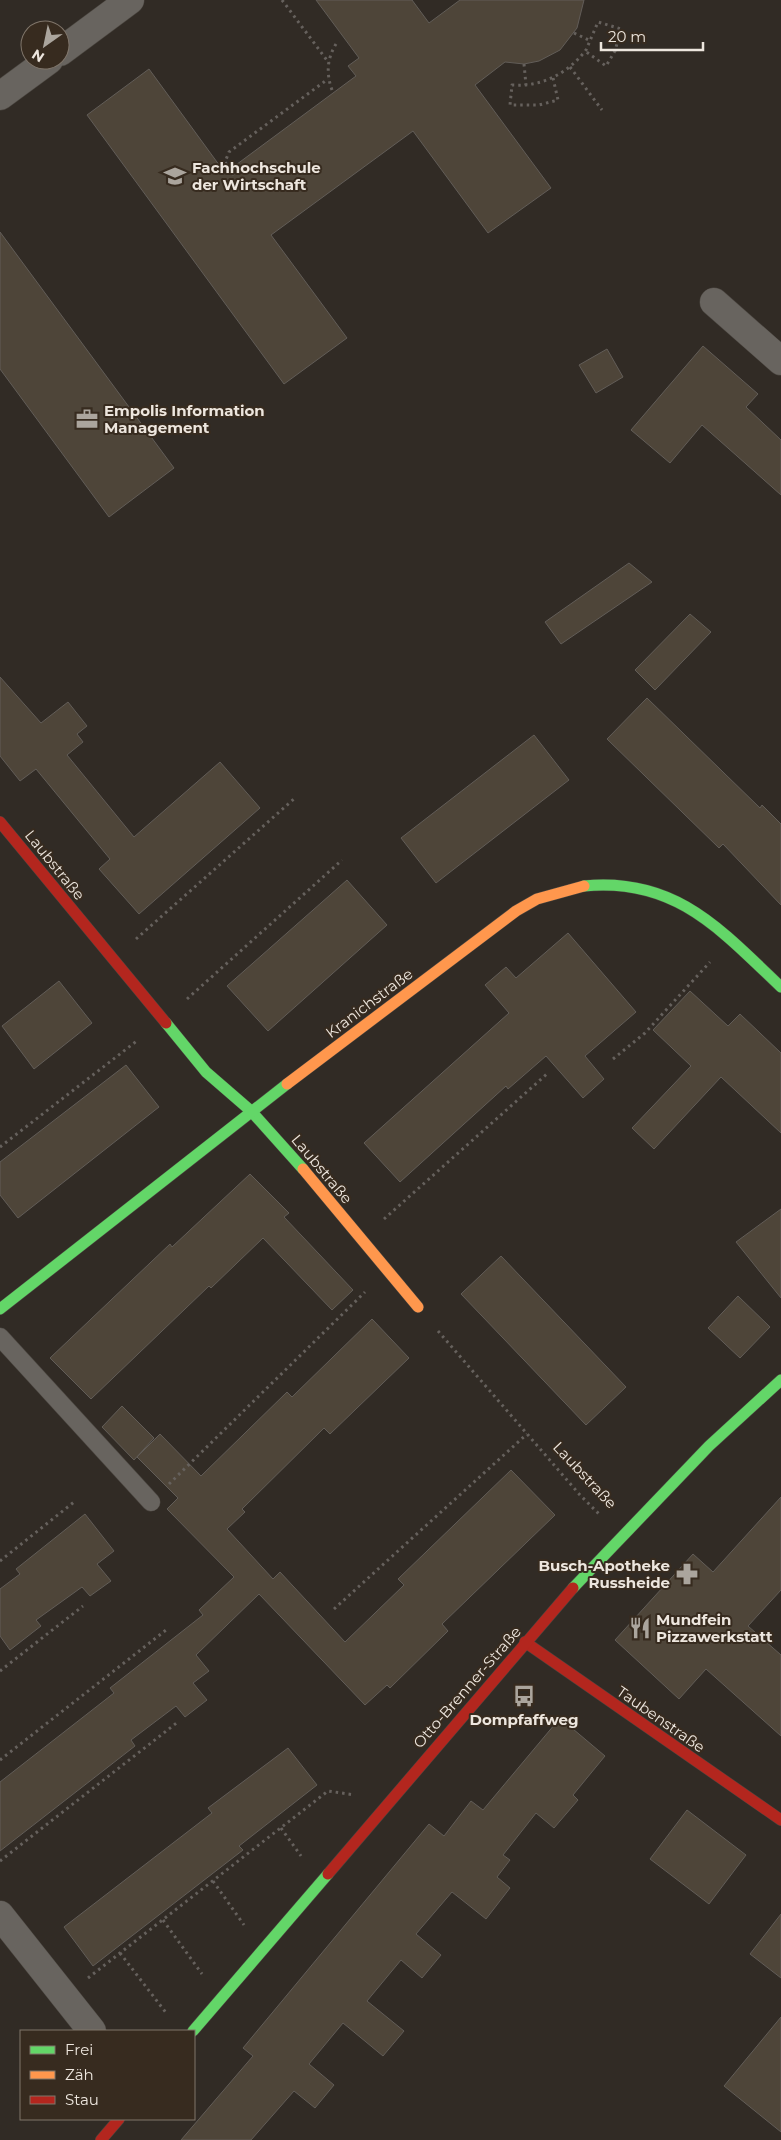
<svg xmlns="http://www.w3.org/2000/svg" width="781" height="2140" font-family="Montserrat,sans-serif">
<style>
.building{fill:#4e4539;stroke:#625d58}
.lines{fill:none;stroke-linecap:round;stroke-linejoin:round}
.lane-casing{stroke:#4b4640;stroke-width:19}
.street-casing{stroke:#4b4640;stroke-width:29}
.fast-casing{stroke:#4b4640;stroke-width:12}
.slow-casing{stroke:#4b4640;stroke-width:12}
.jam-casing{stroke:#4b4640;stroke-width:12}
.path{stroke:#66615d;stroke-width:3;stroke-dasharray:2.5 4;stroke-linecap:butt}
.lane{stroke:#68645f;stroke-width:18}
.street{stroke:#68645f;stroke-width:28}
.fast{stroke:#63d668;stroke-width:11}
.slow{stroke:#ff974d;stroke-width:11}
.jam{stroke:#b3261e;stroke-width:11}
.labels{text-anchor:middle;dominant-baseline:central;stroke-width:4;stroke-linejoin:round;paint-order:stroke}
.poi-label{font-size:15px;font-weight:bold;fill:#ede6de;stroke:#372b1f;text-anchor:start}
.street-label{font-size:15px;fill:#ede6de;stroke:#372b1f}
</style>
<rect width="100%" height="100%" fill="#312b25"/>
<!-- building -->
<g class="building">
<polygon points="316,0 412,0 429,23 460,0 584,0 577,28 560,50 539,61 524,64 505,62 475,85 551,188 488,233 413,131 271,235 347,338 284,384 87,115 149,69 225,173 356,76 348,66 359,58"/>
<polygon points="0,232 174,468 109,517 0,369"/>
<polygon points="703,346 758,394 746,407 781,440 781,495 702,425 670,463 631,430"/>
<polygon points="607,349 623,377 596,393 579,365"/>
<polygon points="629,563 652,582 561,644 545,622"/>
<polygon points="690,614 711,632 655,690 635,670"/>
<polygon points="0,677 41,723 68,702 87,726 77,734 83,742 67,755 134,837 220,762 260,808 139,914 99,869 110,859 36,769 20,781 0,756"/>
<polygon points="647,698 760,808 762,805 781,824 781,905 723,844 719,848 607,739"/>
<polygon points="534,735 569,780 436,883 401,838"/>
<polygon points="347,880 387,925 268,1031 227,986"/>
<polygon points="568,933 636,1012 585,1056 604,1079 583,1098 546,1056 508,1089 506,1086 400,1182 364,1143 509,1013 485,985 506,967 516,978"/>
<polygon points="59,981 92,1023 34,1069 2,1026"/>
<polygon points="690,991 728,1026 740,1014 781,1053 781,1133 721,1077 654,1149 632,1128 691,1066 653,1030"/>
<polygon points="126,1065 159,1107 18,1218 0,1195 0,1162"/>
<polygon points="250,1174 289,1213 284,1217 353,1290 332,1310 263,1238 211,1288 209,1286 91,1399 50,1358 170,1244 172,1247"/>
<polygon points="781,1209 781,1298 736,1242"/>
<polygon points="501,1256 626,1387 586,1425 461,1294"/>
<polygon points="738,1296 770,1327 740,1358 708,1328"/>
<polygon points="372,1319 409,1358 330,1434 324,1428 242,1509 245,1512 227,1529 273,1579 280,1572 345,1642 404,1585 398,1579 511,1470 555,1515 442,1624 448,1631 390,1688 387,1685 365,1705 259,1594 196,1655 209,1671 193,1683 207,1700 185,1717 176,1706 131,1740 135,1746 0,1851 0,1782 114,1693 110,1688 203,1615 199,1610 234,1577 167,1509 178,1498 137,1457 160,1434 201,1476 287,1392 292,1397"/>
<polygon points="122,1406 154,1438 134,1460 102,1427"/>
<polygon points="781,1497 781,1590 748,1626 781,1655 781,1736 706,1669 679,1699 615,1640 693,1554 713,1572"/>
<polygon points="85,1514 114,1551 97,1564 111,1581 90,1596 82,1587 36,1620 41,1626 10,1650 0,1636 0,1589 20,1574 16,1569"/>
<polygon points="560,1718 605,1756 573,1795 578,1800 554,1828 536,1813 503,1855 510,1860 497,1877 510,1888 486,1919 452,1892 416,1934 441,1955 422,1978 401,1960 367,2001 404,2031 383,2056 343,2023 309,2064 334,2085 315,2108 294,2091 251,2140 181,2140 253,2056 243,2048 429,1824 444,1836 471,1801 483,1810"/>
<polygon points="288,1748 317,1785 239,1846 243,1850 93,1966 64,1927 212,1813 208,1808"/>
<polygon points="687,1810 746,1855 709,1904 650,1859"/>
<polygon points="781,1914 781,1978 750,1954"/>
<polygon points="781,2017 781,2132 724,2086"/>
</g>
<g class="lines">
<!-- lane casing -->
<g class="lane-casing">
<polyline id="lane" points="0,1337 151,1502"/>
</g>
<!-- street casing -->
<g class="street-casing">
<g id="street">
<polyline points="60,52 130,0"/>
<polyline points="0,96 49,60"/>
<polyline points="714,302 781,361"/>
<polyline points="0,1915 92,2031"/>
</g>
</g>
<!-- fast casing -->
<g class="fast-casing">
<g id="fast">
<path d="M584,886c91,-9 136,43 197,101"/>
<polyline points="166,1023 206,1072 251,1111 303,1169"/>
<polyline points="0,1309 287,1084"/>
<polyline points="573,1588 709,1446 781,1380"/>
<polyline points="193,2031 328,1874"/>
</g>
</g>
<!-- slow casing -->
<g class="slow-casing">
<g id="slow">
<polyline points="287,1084 516,911 537,899 584,886"/>
<polyline points="303,1169 418,1307"/>
</g>
</g>
<!-- jam casing -->
<g class="jam-casing">
<g id="jam">
<polyline points="0,822 166,1023"/>
<polyline points="525,1642 781,1820"/>
<polyline points="328,1874 573,1588"/>
<polyline points="101,2140 119,2119"/>
</g>
</g>
<!-- path -->
<g class="path">
<polyline points="282,0 329,63"/>
<polyline points="574,33 591,41"/>
<polyline points="524,64 526,85"/>
<polyline points="570,67 602,110"/>
<path d="M553,78l5,22 -19,5h-29l2,-20c31,2 56,-12 74,-35l12,-28 23,7 -6,22 -9,15 -21,-15"/>
<path d="M332,90c-6,-17 -5,-31 4,-46"/>
<polyline points="234,175 225,162 229,152 328,79"/>
<polyline points="136,939 295,798"/>
<polyline points="187,999 342,860"/>
<polyline points="613,1059 645,1033 710,962"/>
<polyline points="0,1147 138,1040"/>
<polyline points="384,1219 548,1073"/>
<polyline points="438,1331 580,1495 599,1514"/>
<polyline points="169,1484 365,1292"/>
<polyline points="0,1561 74,1502"/>
<polyline points="334,1609 527,1434"/>
<polyline points="0,1671 83,1606"/>
<polyline points="0,1760 166,1630"/>
<polyline points="281,1828 301,1856"/>
<polyline points="0,1861 179,1721"/>
<polyline points="213,1881 244,1925"/>
<polyline points="163,1920 202,1974"/>
<polyline points="120,1953 167,2014"/>
<polyline points="88,1978 328,1791 355,1795"/>
</g>
<!-- lane -->
<use href="#lane" class="lane"/>
<!-- street -->
<use href="#street" class="street"/>
<!-- fast -->
<use href="#fast" class="fast"/>
<!-- slow -->
<use href="#slow" class="slow"/>
<!-- jam -->
<use href="#jam" class="jam"/>
</g>
<!-- icons -->
<defs>
<g id="university-bare" transform="scale(1.725)"><path d="M0-5L7-2L0 1L-7-2ZM-4 1L0 2.5L4 1V4Q0 6-4 4Z" fill="#aba59d" stroke="#372b1f" stroke-width="2.5" paint-order="stroke"/></g>
<g id="office-bare" transform="scale(1.725)"><path d="M-6-3h4V-5.5h4V-3h4V5H-6ZM-1-4.5V-3h2v-1.5ZM-6 0V1H6V0Z" fill="#aba59d" stroke="#372b1f" stroke-width="2.5" paint-order="stroke"/></g>
<g id="pharmacy-bare" transform="scale(1.725)"><path d="M-2-6h4v4h4v4h-4v4h-4v-4h-4v-4h4Z" fill="#aba59d" stroke="#372b1f" stroke-width="2.5" paint-order="stroke"/></g>
<g id="restaurant-bare" transform="scale(1.725)"><path d="M-5-6h1v4h1v-4h1v4h1v-4h1v5L-1.5 .5V6h-2V.5L-5-1ZM5-6V6H3V1.5H1.5Q1.5-4 5-6Z" fill="#aba59d" stroke="#372b1f" stroke-width="2.5" paint-order="stroke"/></g>
<g id="bus-bare" transform="scale(1.725)"><path d="M-5-6H5V4H4V6H2V4H-2V6H-4V4H-5ZM-3.5-4V0h7V-4ZM-3.5 1.2v1.5H-2V1.2ZM2 1.2v1.5H3.5V1.2Z" fill="#aba59d" stroke="#372b1f" stroke-width="2.5" paint-order="stroke"/></g>
</defs>
<g fill-rule="evenodd">
<use href="#university-bare" x="175" y="176"/>
<use href="#office-bare" x="87" y="419"/>
<use href="#pharmacy-bare" x="687" y="1574"/>
<use href="#restaurant-bare" x="640" y="1628"/>
<use href="#bus-bare" x="524" y="1696"/>
</g>
<g class="labels">
<!-- poi labels -->
<g class="poi-label">
<text x="192" y="167">Fachhochschule<tspan x="192" dy="17">der Wirtschaft</tspan></text>
<text x="104" y="410">Empolis Information<tspan x="104" dy="17">Management</tspan></text>
<text x="670" y="1565" text-anchor="end">Busch-Apotheke<tspan x="670" dy="17">Russheide</tspan></text>
<text x="656" y="1619">Mundfein<tspan x="656" dy="17">Pizzawerkstatt</tspan></text>
<text x="524" y="1719" text-anchor="middle">Dompfaffweg</text>
</g>
<!-- street labels -->
<g class="street-label">
<text transform="translate(55 865) rotate(51)">Laubstraße</text>
<text transform="translate(369 1003) rotate(-37)">Kranichstraße</text>
<text transform="translate(322 1169) rotate(50)">Laubstraße</text>
<text transform="translate(585 1475) rotate(47)">Laubstraße</text>
<text transform="translate(467 1687) rotate(-49)">Otto-Brenner-Straße</text>
<text transform="translate(661 1719) rotate(35)">Taubenstraße</text>
</g>
</g>
<!-- legend -->
<rect x="20" y="2030" width="175" height="90" fill="#372b1f" stroke="#80766b"/>
<rect x="30" y="2046" width="25" height="8" fill="#63d668" stroke="#80766b"/>
<text x="65" y="2055" font-size="15" fill="#ede6de">Frei</text>
<rect x="30" y="2071" width="25" height="8" fill="#ff974d" stroke="#80766b"/>
<text x="65" y="2080" font-size="15" fill="#ede6de">Zäh</text>
<rect x="30" y="2096" width="25" height="8" fill="#b3261e" stroke="#80766b"/>
<text x="65" y="2105" font-size="15" fill="#ede6de">Stau</text>
<!-- north arrow -->
<g transform="translate(45 45) rotate(213)"><circle r="24" fill="#372b1f" stroke="#80766b"/>
<path d="M0-4L9 19L0 12L-9 19Z" fill="#aba59d"/>
<text y="-8" font-size="14" font-weight="bold" text-anchor="middle" fill="#ede6de">N</text>
</g>
<!-- scale -->
<path d="M601 42v8h102v-8" fill="none" stroke="#ede6de" stroke-width="2.5"/>
<text x="608" y="42" font-size="15" fill="#ede6de" stroke="#372b1f" stroke-width="4" paint-order="stroke">20 m</text>
</svg>
